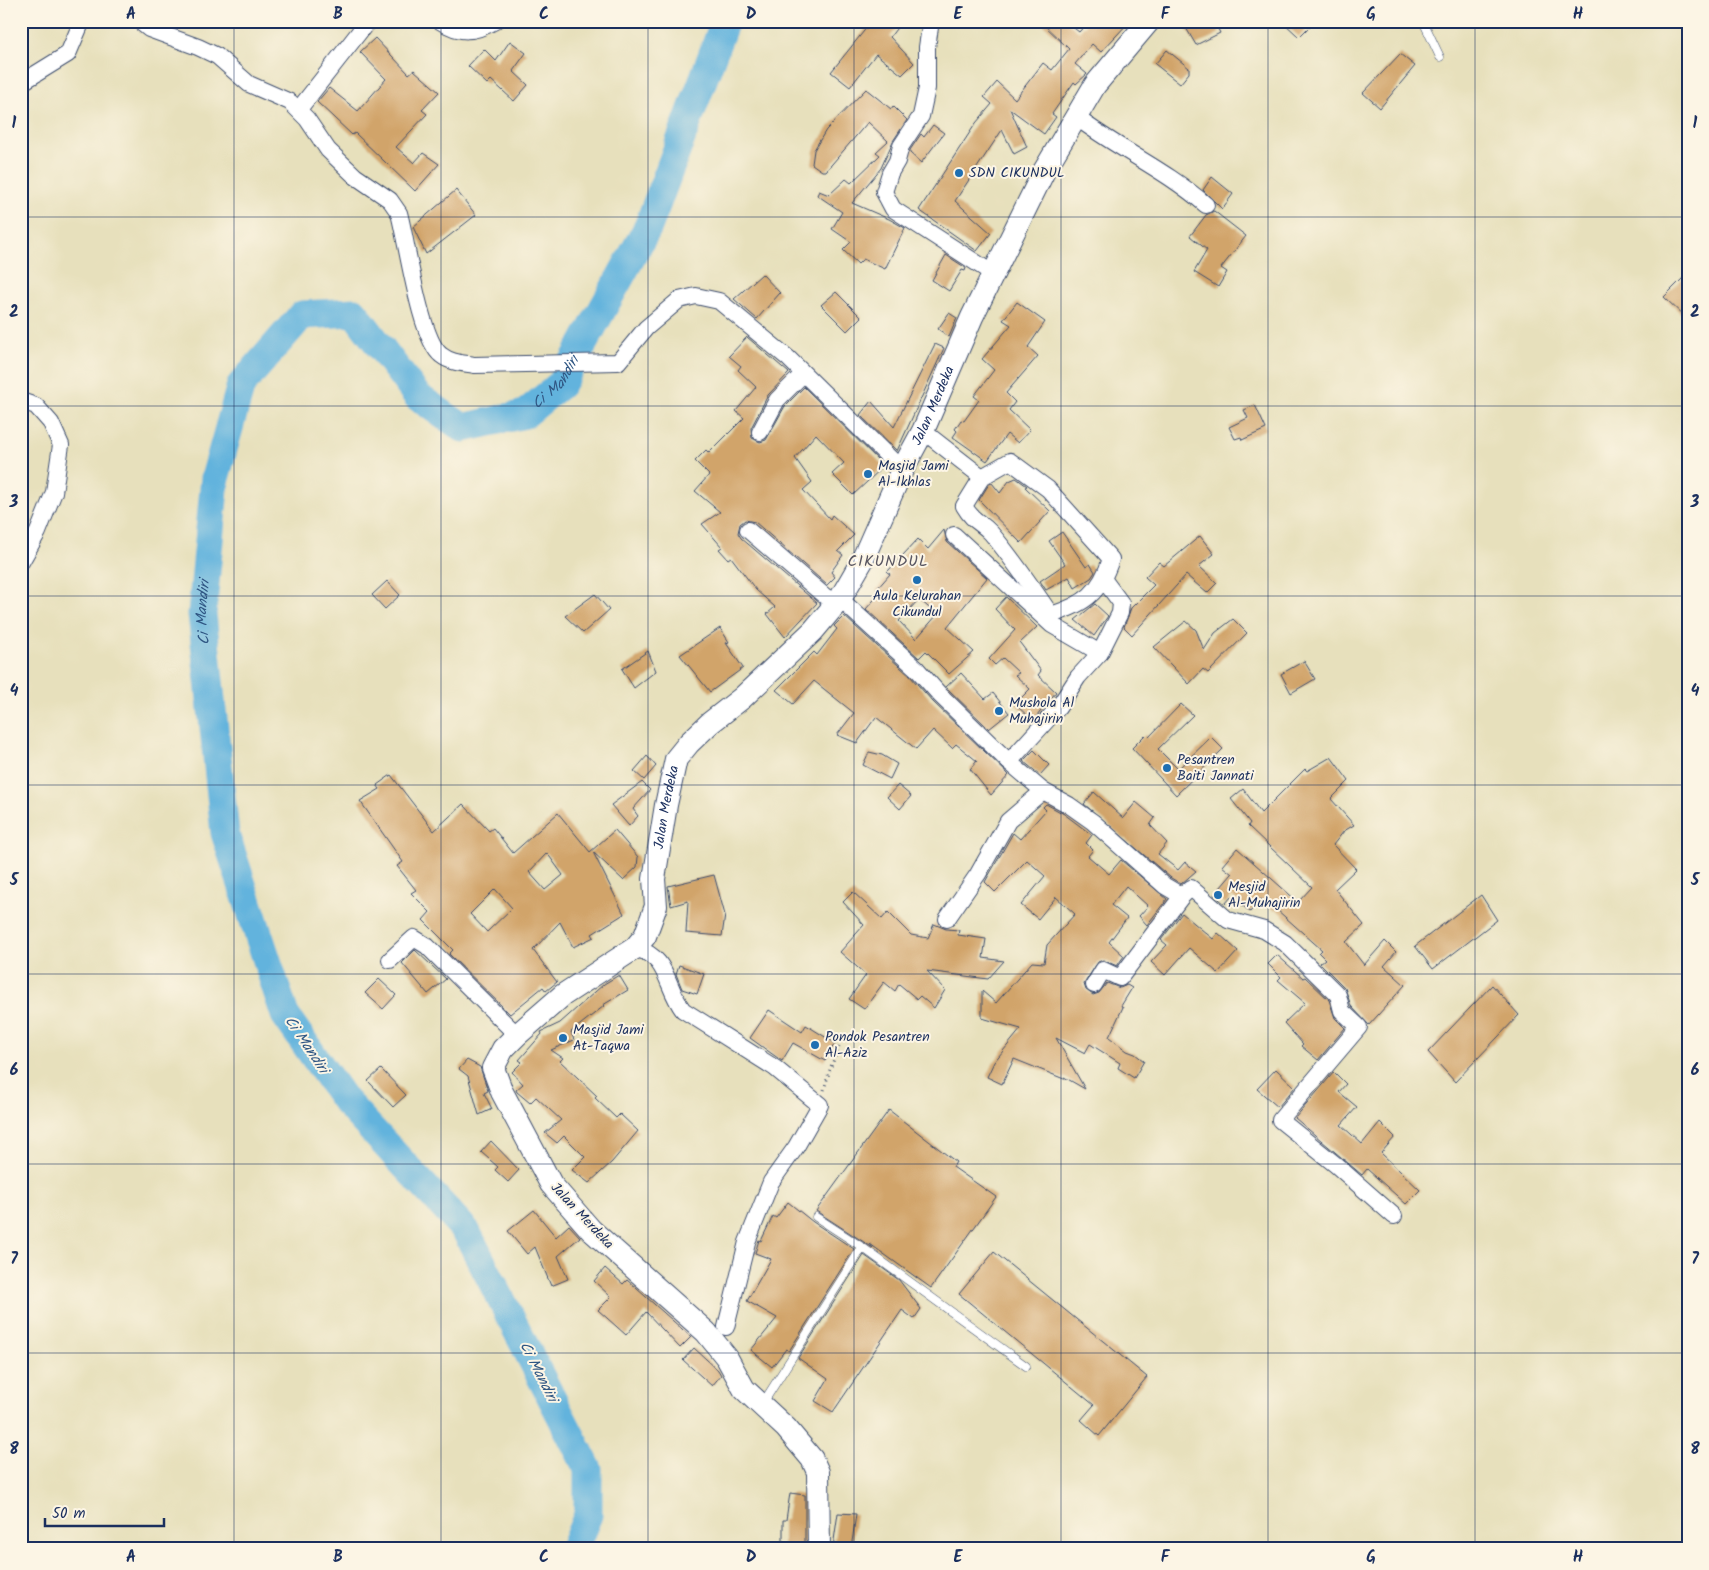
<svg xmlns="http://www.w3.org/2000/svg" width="1709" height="1570" font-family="Kalam,sans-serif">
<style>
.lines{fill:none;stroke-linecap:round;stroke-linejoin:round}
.river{stroke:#62b3dd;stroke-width:29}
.building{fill:#d1a46b;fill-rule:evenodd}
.lane-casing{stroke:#3a4a6c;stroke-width:9}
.street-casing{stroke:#3a4a6c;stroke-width:18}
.secondary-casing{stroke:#3a4a6c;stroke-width:24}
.path{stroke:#3a4a6c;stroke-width:3;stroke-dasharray:1 4;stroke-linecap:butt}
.lane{stroke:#fff;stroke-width:8}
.street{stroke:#fff;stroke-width:16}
.secondary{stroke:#fff;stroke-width:22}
.grid{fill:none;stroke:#1b2f5e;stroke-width:1;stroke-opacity:0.55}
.poi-dot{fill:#1f6fb2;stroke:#fcf5e5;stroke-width:2}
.labels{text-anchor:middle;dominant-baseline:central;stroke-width:4;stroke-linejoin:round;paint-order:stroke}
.poi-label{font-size:14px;fill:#1b2f5e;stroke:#fcf5e5;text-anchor:start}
.street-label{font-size:14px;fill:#1b2f5e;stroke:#fcf5e5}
.water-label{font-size:15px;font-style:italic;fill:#305784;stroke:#fcf5e5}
.quarter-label{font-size:16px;letter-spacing:1px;fill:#5b5863;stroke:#fcf5e5}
.neatline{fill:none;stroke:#1b2f5e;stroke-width:2}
.grid-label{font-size:16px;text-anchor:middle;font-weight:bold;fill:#1b2f5e}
</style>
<rect width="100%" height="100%" fill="#fcf5e5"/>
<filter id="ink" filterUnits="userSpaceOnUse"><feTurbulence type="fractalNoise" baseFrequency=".02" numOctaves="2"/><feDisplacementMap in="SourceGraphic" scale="10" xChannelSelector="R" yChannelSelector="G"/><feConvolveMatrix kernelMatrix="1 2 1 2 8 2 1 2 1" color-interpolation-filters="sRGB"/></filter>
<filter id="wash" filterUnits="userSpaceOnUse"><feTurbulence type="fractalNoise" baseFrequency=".0096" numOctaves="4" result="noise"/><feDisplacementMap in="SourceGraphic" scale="20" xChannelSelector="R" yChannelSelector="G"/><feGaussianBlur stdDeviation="1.12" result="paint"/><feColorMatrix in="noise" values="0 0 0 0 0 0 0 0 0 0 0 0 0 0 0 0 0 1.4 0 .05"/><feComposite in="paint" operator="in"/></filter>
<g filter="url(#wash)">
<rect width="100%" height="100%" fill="#e7e0bc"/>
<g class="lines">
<!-- river -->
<path class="river" id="s1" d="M574,1549l14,-34v-46l-122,-238 -121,-130 -60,-86 -60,-182 -23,-219 13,-136 26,-93 61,-70 52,-3 64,85 45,31 62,-14 36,-30 87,-157 77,-206"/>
</g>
<g id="blocks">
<!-- building -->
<g class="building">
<polygon points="872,21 902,21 890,37 914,63 902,75 876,54 850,87 831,72"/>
<polygon points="1040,21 1065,21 1079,32 1089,21 1130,21 1101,52 1092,44 1075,64 1087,74 1076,84 1074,82 1052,114 1056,117 1044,134 1010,109 1027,147 1014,154 1002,130 955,201 991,233 977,251 919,210 976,123 992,104 984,97 997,82 1015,99 1043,63 1052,70 1069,49"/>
<polygon points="1182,21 1214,21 1220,33 1196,45"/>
<polygon points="1282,21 1315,21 1299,37"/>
<polygon points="375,38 409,74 414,70 439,92 422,110 427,114 396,147 414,163 423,153 439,164 415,191 355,133 352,135 317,102 329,88 358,111 386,79 360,52"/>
<polygon points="510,41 526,53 513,71 528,85 514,101 491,80 487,84 468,66 484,49 496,61"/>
<polygon points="1167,50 1189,68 1189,73 1180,84 1155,64"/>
<polygon points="1400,54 1415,66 1380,108 1363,93"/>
<polygon points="866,89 891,109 893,106 907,120 893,141 881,168 852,203 889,219 905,228 885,269 863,259 858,264 843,250 851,242 832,229 842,212 817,195 819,191 829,195 846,179 851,183 880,155 876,152 888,141 868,122 826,171 822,171 812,164 814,150 826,130"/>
<polygon points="933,125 944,133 921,163 910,153 910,150 921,134 924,137"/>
<polygon points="1212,177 1233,194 1222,209 1203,190"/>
<polygon points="456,190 476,215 426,254 413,227"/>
<polygon points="1214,211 1246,236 1221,268 1227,272 1218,287 1194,272 1207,250 1190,236 1206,215"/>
<polygon points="946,255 966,268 965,271 962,270 949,291 932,280"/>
<polygon points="1688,273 1688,320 1664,297"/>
<polygon points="762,274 780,293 757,319 734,299"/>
<polygon points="836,292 861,317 847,331 821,305"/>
<polygon points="1017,302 1045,322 1028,347 1038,356 1006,393 1015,402 1009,410 1030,430 1018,443 1007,434 987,461 953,437 957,431 955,429 961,420 964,421 979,400 974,396 994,370 982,359 1011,325 1003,320"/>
<polygon points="949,313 957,318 949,337 938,329"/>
<polygon points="747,337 789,373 768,395 751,428 752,438 760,442 766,440 785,406 804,387 884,466 853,495 832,474 844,463 816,434 795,458 812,482 803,490 830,519 832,515 854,535 838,551 843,555 831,572 835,577 827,585 755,522 745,520 740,524 738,533 741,538 817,603 785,637 767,614 775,607 756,590 731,557 728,559 719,549 722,547 702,524 720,512 695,491 709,475 695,461 706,450 709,453 744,418 736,411 756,387 738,370 741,366 729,356"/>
<polygon points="935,344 944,348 897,451 860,415 871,401 894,427"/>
<polygon points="1255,405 1266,429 1242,440 1241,437 1235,439 1229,427 1248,418 1244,410"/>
<polygon points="1016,478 1027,486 1025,487 1050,511 1021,543 979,500 989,484 992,483 1000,493 1009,481"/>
<path d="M944,530l3,12 40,36 -40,49 27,25 -25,22 -23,-23 -7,7 -53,-49 14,-16 -4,-3 14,-16 -3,-2 31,-33 10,10zM919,599l18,16 -21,24 -17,-18z"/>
<polygon points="1062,532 1086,567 1090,564 1095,572 1091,578 1075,588 1069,577 1046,590 1040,581 1065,564 1049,541"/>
<polygon points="1200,536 1214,554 1199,566 1217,583 1207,593 1186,575 1132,635 1124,627 1131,608 1154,585 1145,577 1159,562 1164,566"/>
<polygon points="387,581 400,595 385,609 372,595"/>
<polygon points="595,594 609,610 583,633 565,616"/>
<polygon points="1006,597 1037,627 1020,643 1041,671 1038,675 1056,692 1033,721 1015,704 1030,689 1015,675 1019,673 1003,658 995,665 989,659 1015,630 995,609"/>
<polygon points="1095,604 1108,616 1094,636 1075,620"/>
<polygon points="844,616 910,676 933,702 1009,775 991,795 970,769 977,761 956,744 952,748 933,730 916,749 876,717 857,743 837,735 854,713 814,681 793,704 776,690 814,652 817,655 837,629 834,626"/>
<polygon points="1233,619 1247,633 1208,673 1203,669 1189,684 1154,647 1186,621 1196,630 1204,650 1215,633"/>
<polygon points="720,628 729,642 726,643 743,668 710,692 680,655"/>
<polygon points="648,651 656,671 634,688 622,669"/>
<polygon points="1304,661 1315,679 1291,693 1281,674"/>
<polygon points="961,673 985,699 993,693 1009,713 989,729 946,687"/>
<polygon points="1181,704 1193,715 1158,749 1178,769 1211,737 1223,749 1176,795 1132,748 1145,735 1148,738"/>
<polygon points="1034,750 1049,765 1040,775 1023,761"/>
<polygon points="869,752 882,755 897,764 890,779 863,765"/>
<polygon points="647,756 656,766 644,780 634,771"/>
<polygon points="1331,757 1349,781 1331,799 1354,825 1344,831 1333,845 1356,869 1335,889 1364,925 1346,942 1364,965 1385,941 1396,952 1384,966 1405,985 1369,1025 1351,1006 1345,988 1320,963 1325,959 1319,953 1322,950 1276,909 1274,910 1261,899 1250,912 1232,896 1225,904 1214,895 1232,874 1222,866 1237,848 1298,902 1312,887 1248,826 1250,823 1231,799 1243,789 1261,813 1305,769 1307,771"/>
<path d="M391,775l43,56 29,-27 26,27 4,-3 20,25 45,-40 32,39 25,-22 23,27 -1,10 -14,13 -30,-28 31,62 -32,20 2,3 -21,10 -13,-25 -27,28 24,32 -11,9 -3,-4 -33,27 -61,-60 4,-4 -30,-30 7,-8 -19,-19 5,-3 -19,-24 6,-4 -43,-61 20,-12 -3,-4zM547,853l16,22 -18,15 -16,-18zM495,889l17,19 -25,24 -17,-18z"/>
<polygon points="642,782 650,790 633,809 638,816 629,826 611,805"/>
<polygon points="898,785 911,796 900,809 887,797"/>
<polygon points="1094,792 1123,818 1136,802 1155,818 1150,825 1167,843 1158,854 1178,870 1185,862 1196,871 1181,884 1171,878 1084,804"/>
<polygon points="1046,804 1064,814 1092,835 1086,843 1093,850 1088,856 1109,874 1121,860 1167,899 1147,925 1139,916 1148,906 1126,886 1111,905 1127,918 1109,942 1124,956 1117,966 1103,960 1098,962 1084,984 1086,990 1093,995 1099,993 1107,983 1120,988 1127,985 1132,988 1121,1006 1123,1007 1109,1037 1127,1051 1135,1054 1144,1061 1134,1078 1118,1068 1120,1063 1090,1044 1085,1053 1056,1038 1085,1089 1064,1077 1064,1079 1014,1059 1002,1084 987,1077 994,1062 1021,1029 982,1018 982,991 996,1003 1032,962 1044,963 1047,945 1075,914 1056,897 1038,919 1021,905 1045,876 1027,860 995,892 985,882 1013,833 1020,839 1046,810 1043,807"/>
<polygon points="714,875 725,915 722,936 686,933 688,901 671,906 668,886"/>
<polygon points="853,892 882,919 888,912 911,935 928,938 934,924 946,929 959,930 958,935 986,939 983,958 1004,961 988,979 927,971 945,990 934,1008 920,996 917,999 899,984 895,991 884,982 864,1009 849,999 866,975 840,952 864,925 843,902"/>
<polygon points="1481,895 1497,920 1433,969 1415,946"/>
<polygon points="1182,913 1213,939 1218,933 1238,951 1218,973 1189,948 1165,975 1151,962 1167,945 1161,940"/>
<polygon points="415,950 446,979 428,994 402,963"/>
<polygon points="1277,955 1303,978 1305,977 1329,1000 1335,1018 1345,1028 1318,1060 1301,1046 1303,1044 1284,1023 1305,1003 1278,980 1281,977 1268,964"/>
<polygon points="679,965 704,974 697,994 682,989 676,974"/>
<polygon points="619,975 628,990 603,1005 604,1006 571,1032 574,1040 551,1050 563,1058 560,1061 597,1096 595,1098 616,1118 620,1114 638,1131 612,1162 589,1183 572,1170 585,1157 564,1136 557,1143 545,1133 561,1120 536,1097 530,1103 517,1092 516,1090 523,1084 512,1072 522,1062 519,1060 542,1034 541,1032 560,1023 604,984"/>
<polygon points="379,979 396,995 383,1009 365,993"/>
<polygon points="1492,985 1519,1015 1455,1082 1428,1052"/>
<polygon points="769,1010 802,1032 806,1025 835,1043 825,1061 793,1043 782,1061 750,1038"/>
<polygon points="467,1060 480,1067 488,1091 484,1093 492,1109 479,1115 468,1076 459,1069"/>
<polygon points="381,1069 406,1095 393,1107 368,1081"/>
<polygon points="1276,1069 1295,1087 1278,1107 1257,1089"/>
<polygon points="1334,1072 1346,1084 1339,1092 1357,1107 1341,1125 1362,1144 1380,1122 1395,1137 1381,1153 1420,1190 1406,1204 1367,1169 1362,1175 1295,1118"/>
<polygon points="889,1110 956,1162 953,1167 996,1197 931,1288 870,1244 873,1248 816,1211"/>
<polygon points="491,1141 519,1170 508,1182 495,1170 498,1167 481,1152"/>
<polygon points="788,1202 813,1222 854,1249 789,1351 786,1349 772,1367 751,1350 777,1318 747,1301 771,1259 755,1253 759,1240 761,1241 773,1216 776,1218"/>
<polygon points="534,1210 556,1237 569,1225 580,1237 558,1256 568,1279 551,1286 535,1247 527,1254 508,1231"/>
<polygon points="994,1252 1147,1377 1099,1436 1081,1420 1094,1405 959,1294"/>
<polygon points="864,1255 899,1280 921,1309 914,1319 902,1310 833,1412 815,1401 828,1379 798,1358"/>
<polygon points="605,1268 623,1284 627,1280 691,1337 680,1348 646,1312 626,1335 598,1310 611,1297 594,1281"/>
<polygon points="694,1348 718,1370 721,1375 712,1386 683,1360"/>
<polygon points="790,1493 805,1495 805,1547 783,1548 783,1520 786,1520"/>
<polygon points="838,1513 856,1514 851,1549 833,1547"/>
</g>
</g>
</g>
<g filter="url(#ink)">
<use href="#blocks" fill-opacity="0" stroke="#3a4a6c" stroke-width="1"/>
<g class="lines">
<!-- lane casing -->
<g class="lane-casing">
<g id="lane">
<polyline points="1423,21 1440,57"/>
<polyline points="816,1217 862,1247"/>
<polyline points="763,1403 862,1247 1026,1366"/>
</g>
</g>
<!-- street casing -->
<g class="street-casing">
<g id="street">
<path d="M139,21l10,8 49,18 19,9 32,28 41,18 17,17 21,31 27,26 35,24 9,13c8,29 21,126 42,142 10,8 22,8 33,10l144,-3 28,-34 33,-28 17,-4 23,5 69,57 114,112"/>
<path d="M440,21c20,13 34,12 55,0"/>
<polyline points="931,21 927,47 927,88 921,116 901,146 897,161 890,173 884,192 893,209 992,273"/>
<polyline points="21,83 68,54 82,21"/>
<polyline points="299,109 368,21"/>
<path d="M1076,117c42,32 90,53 130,88"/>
<polyline points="21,401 36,406 51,423 61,445 54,492 38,532 21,562"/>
<polyline points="923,431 982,477"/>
<polyline points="760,432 777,400 803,374"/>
<path d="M1010,461l38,28 63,70c-11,34 -26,45 -60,56 -19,-28 -38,-56 -60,-82 -11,-12 -17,-10 -27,-27l18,-29z"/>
<polyline points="748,530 827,598 840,599 917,669 940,695 1009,762 1043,791 1069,805 1093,822 1165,886 1182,896 1191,888 1228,920 1264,930 1285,943 1338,995 1342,1011 1359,1027 1280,1120 1336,1165 1394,1216"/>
<polyline points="954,535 1052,625 1100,653"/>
<polyline points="1009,762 1058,708 1078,677 1100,653 1120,613 1121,603 1104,580"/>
<polyline points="947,919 978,874 1008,821 1043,791"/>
<path d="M635,948c34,9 30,38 48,62l92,58 45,37 -24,42 -25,35 -24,60 -21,85"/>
<polyline points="390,960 414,938 427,946 517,1035"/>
<polyline points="1094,985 1103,970 1120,978 1182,896"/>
</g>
</g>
<!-- secondary casing -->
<g class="secondary-casing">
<g id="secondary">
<path id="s2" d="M819,1549l-1,-77 -6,-13 -26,-31 -42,-39 -17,-31 -21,-26 -115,-102 -40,-46 -49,-92 -9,-24 10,-19 14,-14 46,-40 72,-47 10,-12 11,-30 -2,-27 12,-74 10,-46 13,-16 21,-20 32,-25 71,-67 27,-32 22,-38 40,-91 21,-39 49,-114 72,-146 51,-86 54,-64"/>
</g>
</g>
<!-- path -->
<polyline class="path" points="824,1090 830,1069 839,1047"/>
<!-- lane -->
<use href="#lane" class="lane"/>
<!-- street -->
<use href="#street" class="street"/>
<!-- secondary -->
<use href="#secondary" class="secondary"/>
</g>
</g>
<!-- grid -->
<path class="grid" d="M234,21v1528M441,21v1528M648,21v1528M854,21v1528M1061,21v1528M1268,21v1528M1475,21v1528M21,217h1667M21,406h1667M21,596h1667M21,785h1667M21,974h1667M21,1164h1667M21,1353h1667"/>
<!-- markers -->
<g class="poi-dot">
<circle cx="959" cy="173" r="5"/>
<circle cx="868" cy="474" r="5"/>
<circle cx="917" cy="580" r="5"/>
<circle cx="999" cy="711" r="5"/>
<circle cx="1167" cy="768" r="5"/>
<circle cx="1218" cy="895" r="5"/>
<circle cx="563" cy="1038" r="5"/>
<circle cx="815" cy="1045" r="5"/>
</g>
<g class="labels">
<!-- poi labels -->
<g class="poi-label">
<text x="969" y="173">SDN CIKUNDUL</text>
<text x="878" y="466">Masjid Jami<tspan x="878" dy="16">Al-Ikhlas</tspan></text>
<text x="917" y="596" text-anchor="middle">Aula Kelurahan<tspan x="917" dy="16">Cikundul</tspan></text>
<text x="1009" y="703">Mushola Al<tspan x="1009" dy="16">Muhajirin</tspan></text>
<text x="1177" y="760">Pesantren<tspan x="1177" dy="16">Baiti Jannati</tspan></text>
<text x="1228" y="887">Mesjid<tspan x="1228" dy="16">Al-Muhajirin</tspan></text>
<text x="573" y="1030">Masjid Jami<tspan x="573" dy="16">At-Taqwa</tspan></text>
<text x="825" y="1037">Pondok Pesantren<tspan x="825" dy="16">Al-Aziz</tspan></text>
</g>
<!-- street labels -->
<g class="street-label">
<text stroke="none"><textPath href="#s2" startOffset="1432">Jalan Merdeka</textPath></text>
<text stroke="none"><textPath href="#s2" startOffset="938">Jalan Merdeka</textPath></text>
<text transform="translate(582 1216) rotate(47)">Jalan Merdeka</text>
</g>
<!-- water labels -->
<g class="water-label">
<text stroke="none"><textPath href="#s1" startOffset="1692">Ci Mandiri</textPath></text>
<text stroke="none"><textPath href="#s1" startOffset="1046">Ci Mandiri</textPath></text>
<text transform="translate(306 1045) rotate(56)">Ci Mandiri</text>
<text transform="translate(538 1372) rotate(63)">Ci Mandiri</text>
</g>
<!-- quarter labels -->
<g class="quarter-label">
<text x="888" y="561">CIKUNDUL</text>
</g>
</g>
<!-- margin -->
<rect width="1709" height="1570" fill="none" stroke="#fcf5e5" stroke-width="55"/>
<!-- scale -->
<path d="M45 1518v8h119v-8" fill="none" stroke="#1b2f5e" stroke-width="2.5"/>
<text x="52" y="1518" font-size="15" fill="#1b2f5e" stroke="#fcf5e5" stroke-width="4" paint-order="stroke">50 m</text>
<rect x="28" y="28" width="1654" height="1514" class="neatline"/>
<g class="grid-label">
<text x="131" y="19">A</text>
<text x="338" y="19">B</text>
<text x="544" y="19">C</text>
<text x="751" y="19">D</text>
<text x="958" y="19">E</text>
<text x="1165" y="19">F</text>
<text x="1371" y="19">G</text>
<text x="1578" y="19">H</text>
<text x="14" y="128">1</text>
<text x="1695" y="128">1</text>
<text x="14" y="317">2</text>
<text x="1695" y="317">2</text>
<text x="14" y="507">3</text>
<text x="1695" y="507">3</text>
<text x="14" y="696">4</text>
<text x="1695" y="696">4</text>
<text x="14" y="885">5</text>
<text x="1695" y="885">5</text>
<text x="14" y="1075">6</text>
<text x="1695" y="1075">6</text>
<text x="14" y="1264">7</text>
<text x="1695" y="1264">7</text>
<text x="14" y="1454">8</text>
<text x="1695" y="1454">8</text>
<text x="131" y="1562">A</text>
<text x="338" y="1562">B</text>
<text x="544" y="1562">C</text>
<text x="751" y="1562">D</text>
<text x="958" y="1562">E</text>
<text x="1165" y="1562">F</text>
<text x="1371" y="1562">G</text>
<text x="1578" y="1562">H</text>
</g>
</svg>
